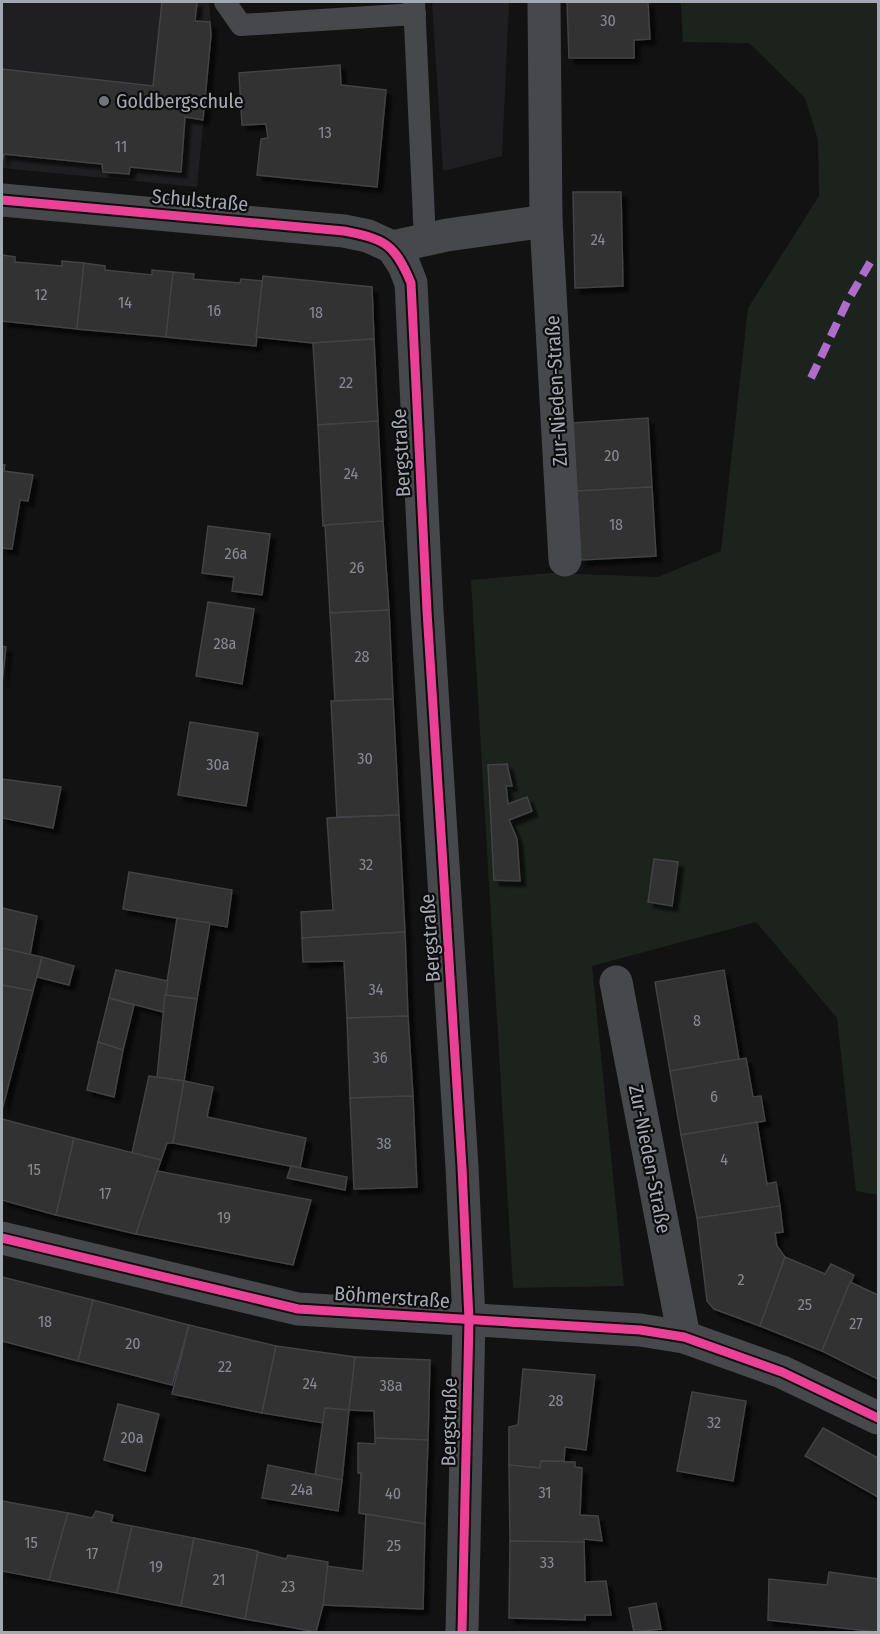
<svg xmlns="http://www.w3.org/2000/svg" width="880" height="1634" font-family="'Fira Sans Condensed',sans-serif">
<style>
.built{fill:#1f1f21}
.green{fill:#1c231d}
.building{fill:#303032;stroke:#424346;stroke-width:1.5;filter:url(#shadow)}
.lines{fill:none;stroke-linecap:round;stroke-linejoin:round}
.service{stroke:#47484b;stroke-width:22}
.minor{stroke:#47484b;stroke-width:33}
.quiet{stroke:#b06ccc;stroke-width:8;stroke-dasharray:15 8;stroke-linecap:butt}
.cycleway-casing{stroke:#0d0d0e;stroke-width:13}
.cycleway{stroke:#ea4096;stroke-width:9}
.poi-dot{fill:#71747b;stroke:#0d0d0e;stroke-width:2}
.labels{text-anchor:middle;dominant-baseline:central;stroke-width:4.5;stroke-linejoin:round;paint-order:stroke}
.number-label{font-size:16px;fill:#878a93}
.poi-label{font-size:20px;fill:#a4a8b3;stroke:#0d0d0e;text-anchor:start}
.street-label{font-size:20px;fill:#a4a8b3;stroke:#0d0d0e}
</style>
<defs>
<filter id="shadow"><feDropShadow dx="5.5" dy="5.5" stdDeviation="1.5" flood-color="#0009"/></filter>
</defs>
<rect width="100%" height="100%" fill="#121213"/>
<!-- built -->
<g class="built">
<polygon points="2,2 209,2 212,35 197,187 2,168"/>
<polygon points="432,2 509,2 502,156 443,171"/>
</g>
<!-- green -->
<polygon class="green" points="681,2 878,2 878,1195 856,1191 837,1018 756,922 592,966 624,1286 513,1288 471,580 550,573 658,577 721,551 748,308 819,196 818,140 805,98 749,43 683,42"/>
<!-- building -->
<g class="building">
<polygon points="162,2 197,2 195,21 210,22 211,35 203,120 185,117 181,172 130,167 129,174 103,172 102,164 4,154 2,162 2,69 153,86"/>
<polygon points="567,2 648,2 650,39 634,40 634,58 569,58"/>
<polygon points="340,65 341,85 386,90 377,187 257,175 261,139 268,138 266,124 242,125 239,73"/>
<polygon points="573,192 621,192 623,286 575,288"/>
<polygon points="2,255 15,257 15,262 62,266 62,261 84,263 77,329 2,321"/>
<polygon points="84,263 105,266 105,270 152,275 152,270 173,272 166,337 77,329"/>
<polygon points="173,272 194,274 193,279 240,283 241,279 262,281 256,346 166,337"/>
<polygon points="263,276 372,287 374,339 313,343 256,337"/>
<polygon points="374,339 378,421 318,425 313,343"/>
<polygon points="648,418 652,487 577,491 572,423"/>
<polygon points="378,421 383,521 323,526 318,425"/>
<polygon points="2,465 5,465 4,471 33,475 28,501 20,500 12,549 2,548"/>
<polygon points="652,487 656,556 581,560 577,491"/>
<polygon points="383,521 389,610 330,613 325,525"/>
<polygon points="208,526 270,534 262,595 232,591 234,577 202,573"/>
<polygon points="208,602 254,609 242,684 196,676"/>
<polygon points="389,610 393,699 335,701 330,613"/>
<polygon points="2,646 6,647 2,684"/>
<polygon points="393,699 399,815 337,817 331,701"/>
<polygon points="190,722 258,733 246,806 178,795"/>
<polygon points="507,764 512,786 506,786 508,804 527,797 532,811 509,820 517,839 520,881 494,880 488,765"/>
<polygon points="2,779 61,787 53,828 2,818"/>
<polygon points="399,815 405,932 302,938 301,912 333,910 327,818"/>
<polygon points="654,859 678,862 672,906 648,902"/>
<polygon points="129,872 232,890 227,927 123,909"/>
<polygon points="2,908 37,916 30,955 2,948"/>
<polygon points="177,918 210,923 197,999 165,995"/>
<polygon points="405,932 408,1016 347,1018 344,961 303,962 302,938"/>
<polygon points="2,948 42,957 33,991 2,985"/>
<polygon points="42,957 74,966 69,985 37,977"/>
<polygon points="116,970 168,981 163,1012 109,998"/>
<polygon points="724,970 739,1059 670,1071 655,982"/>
<polygon points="2,985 33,991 2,1110"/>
<polygon points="165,995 197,999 184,1081 157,1077"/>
<polygon points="109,998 134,1005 123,1050 98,1042"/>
<polygon points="408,1016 413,1096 350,1098 347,1018"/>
<polygon points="98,1042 123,1050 114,1097 87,1090"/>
<polygon points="746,1058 753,1097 761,1096 765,1121 681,1135 670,1071"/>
<polygon points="149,1076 184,1081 173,1143 167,1143 161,1160 132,1153"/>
<polygon points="184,1081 213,1087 207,1117 306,1138 300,1168 173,1143"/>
<polygon points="413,1096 417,1187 354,1189 350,1098"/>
<polygon points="2,1119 74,1138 56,1215 2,1200"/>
<polygon points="757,1122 767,1184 776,1182 780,1206 697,1218 681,1135"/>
<polygon points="74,1138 161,1160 136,1234 56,1215"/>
<polygon points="291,1166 347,1177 345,1190 287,1178"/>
<polygon points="157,1171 311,1200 293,1265 136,1234"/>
<polygon points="780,1206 783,1232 775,1233 777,1246 785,1257 760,1326 714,1309 707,1301 697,1218"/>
<polygon points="785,1257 825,1274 831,1264 854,1275 822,1351 760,1326"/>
<polygon points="2,1277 93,1300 78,1361 2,1341"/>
<polygon points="850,1282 878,1295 878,1379 822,1351"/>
<polygon points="93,1300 189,1325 172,1385 78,1361"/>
<polygon points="189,1325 276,1346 262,1413 172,1394"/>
<polygon points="276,1346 355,1357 349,1410 325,1408 323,1423 262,1413"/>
<polygon points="355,1357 430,1360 428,1440 375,1438 374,1411 349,1410"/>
<polygon points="523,1369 595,1375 586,1450 565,1447 564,1461 541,1461 540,1468 509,1465 509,1427 518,1425"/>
<polygon points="692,1392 746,1401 733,1481 677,1471"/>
<polygon points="118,1404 159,1414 145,1471 104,1460"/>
<polygon points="325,1408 349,1410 342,1480 315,1475"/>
<polygon points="823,1428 878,1458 878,1497 805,1456"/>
<polygon points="375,1438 428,1440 425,1524 359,1513 361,1473 358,1473 358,1443 375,1444"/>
<polygon points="541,1461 575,1462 575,1467 582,1468 580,1515 598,1516 602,1541 584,1539 584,1542 510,1541 509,1465 540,1468"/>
<polygon points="268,1465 342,1480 338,1511 262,1498"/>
<polygon points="2,1501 68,1513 49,1580 2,1571"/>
<polygon points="96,1511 113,1515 111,1522 132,1526 117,1593 49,1580 68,1513 92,1518"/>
<polygon points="366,1514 425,1524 423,1609 323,1605 327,1566 363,1571"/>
<polygon points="132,1526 194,1538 181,1606 117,1593"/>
<polygon points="194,1538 258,1551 245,1619 181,1606"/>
<polygon points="510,1541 584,1542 585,1582 606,1581 611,1615 585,1615 585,1620 509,1618"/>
<polygon points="258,1552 286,1559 288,1555 328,1562 323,1605 316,1632 245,1619"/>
<polygon points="829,1572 878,1579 878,1632 768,1620 769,1579 827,1585"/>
<polygon points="656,1603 661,1629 634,1632 629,1608"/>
</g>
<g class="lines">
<!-- service -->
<g class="service">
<polyline points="225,2 241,25 415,14"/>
<polyline points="414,2 425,240"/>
</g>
<!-- minor -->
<g class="minor">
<polyline points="544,2 546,221 565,560"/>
<polyline points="2,200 344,231 368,236 392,247"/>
<polyline points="392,247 404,265 411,283 427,611 462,1167 469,1320 462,1632"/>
<polyline points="392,247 447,235 546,221"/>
<polyline points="616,982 684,1337"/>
<polyline points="2,1238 298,1309 640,1330 684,1337 782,1372 878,1418"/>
</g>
<!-- quiet -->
<polyline class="quiet" points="811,378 847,302 871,261"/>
<!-- cycleway casing -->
<g class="cycleway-casing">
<g id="cycleway">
<path d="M2,200l342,31c41,8 51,13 67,52l16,328 35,556 7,153 -7,312"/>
<polyline points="2,1238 298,1309 640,1330 684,1337 782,1372 878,1418"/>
</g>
</g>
<!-- cycleway -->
<use href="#cycleway" class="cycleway"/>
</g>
<!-- markers -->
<circle class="poi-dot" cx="104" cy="101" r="6"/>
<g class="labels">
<!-- number labels -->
<g class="number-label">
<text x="608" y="20">30</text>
<text x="325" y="132">13</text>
<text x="121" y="146">11</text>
<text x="598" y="239">24</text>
<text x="41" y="294">12</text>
<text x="125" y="302">14</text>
<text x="214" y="310">16</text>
<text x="316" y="312">18</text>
<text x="346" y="382">22</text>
<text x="612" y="455">20</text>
<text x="351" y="473">24</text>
<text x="616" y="524">18</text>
<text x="236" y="553">26a</text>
<text x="357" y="567">26</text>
<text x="225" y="643">28a</text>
<text x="362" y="656">28</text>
<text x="365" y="758">30</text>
<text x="218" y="764">30a</text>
<text x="366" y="864">32</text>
<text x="376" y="989">34</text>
<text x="697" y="1020">8</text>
<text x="380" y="1057">36</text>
<text x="714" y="1096">6</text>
<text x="384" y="1143">38</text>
<text x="724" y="1159">4</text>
<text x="34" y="1169">15</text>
<text x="105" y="1193">17</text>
<text x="224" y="1217">19</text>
<text x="741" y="1279">2</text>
<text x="805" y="1304">25</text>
<text x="45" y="1321">18</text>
<text x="856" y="1323">27</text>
<text x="133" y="1343">20</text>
<text x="225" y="1366">22</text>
<text x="310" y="1383">24</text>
<text x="391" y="1385">38a</text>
<text x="556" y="1400">28</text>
<text x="714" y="1422">32</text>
<text x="132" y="1437">20a</text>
<text x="302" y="1489">24a</text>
<text x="545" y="1492">31</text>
<text x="393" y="1493">40</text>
<text x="31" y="1542">15</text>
<text x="394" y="1545">25</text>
<text x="92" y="1553">17</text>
<text x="547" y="1562">33</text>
<text x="156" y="1566">19</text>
<text x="219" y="1579">21</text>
<text x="288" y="1586">23</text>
</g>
<!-- poi labels -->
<g class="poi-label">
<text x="116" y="101">Goldbergschule</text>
</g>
<!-- street labels -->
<g class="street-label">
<text transform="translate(200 200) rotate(5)">Schulstraße</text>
<text transform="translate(556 391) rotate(-93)">Zur-Nieden-Straße</text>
<text transform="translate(401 453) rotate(-93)">Bergstraße</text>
<text transform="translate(430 938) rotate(-94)">Bergstraße</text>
<text transform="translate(650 1159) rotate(79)">Zur-Nieden-Straße</text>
<text transform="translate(392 1297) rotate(4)">Böhmerstraße</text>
<text transform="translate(449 1422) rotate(-89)">Bergstraße</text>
</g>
</g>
<!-- border -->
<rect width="880" height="1634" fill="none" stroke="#a4a8b3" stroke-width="6"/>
</svg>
